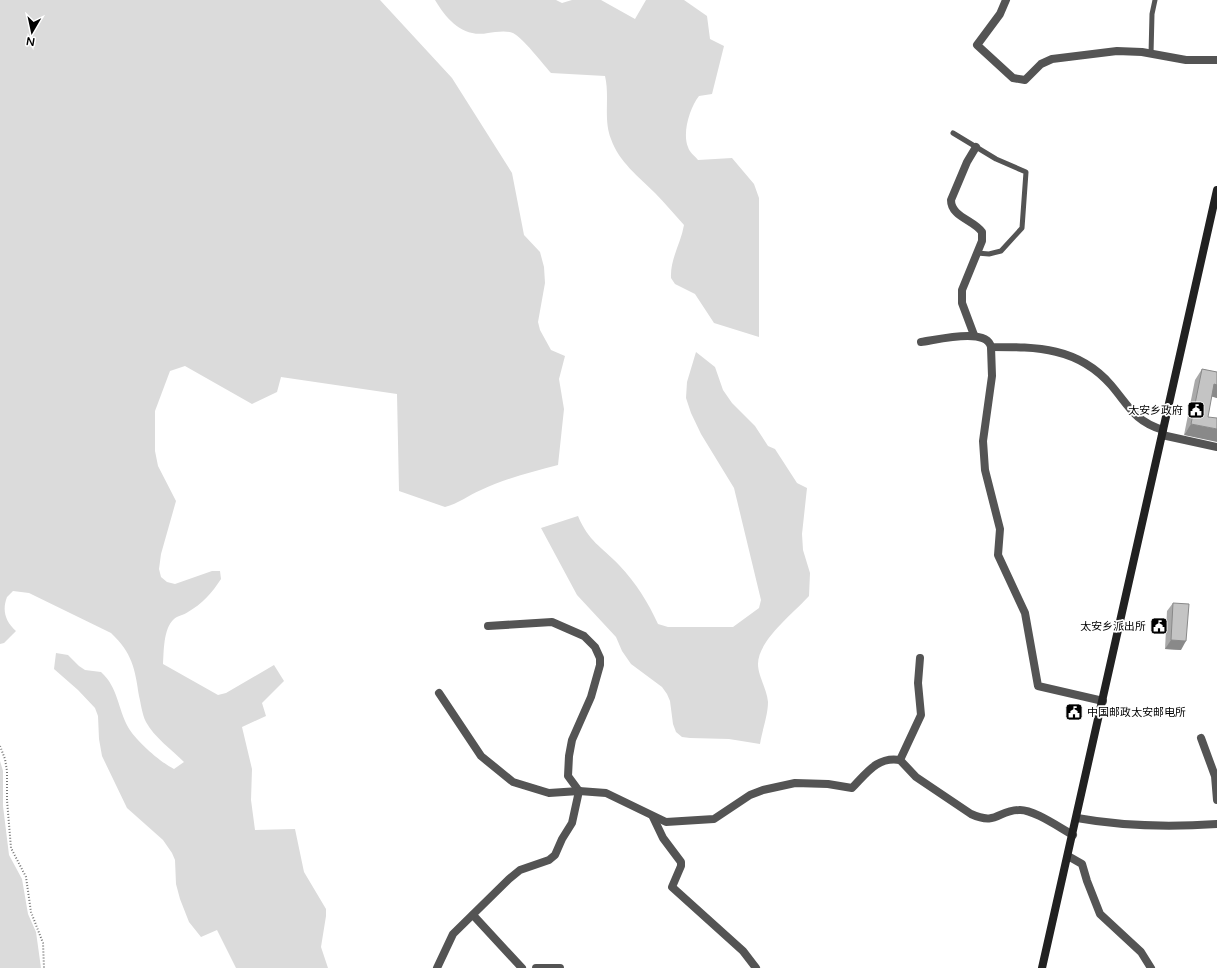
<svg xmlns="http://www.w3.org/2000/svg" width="1217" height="968" font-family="'Varela Round','Noto Sans SC',sans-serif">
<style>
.green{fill:#dbdbdb}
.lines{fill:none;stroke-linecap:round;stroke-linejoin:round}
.path{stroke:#767676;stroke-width:2;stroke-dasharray:1 2;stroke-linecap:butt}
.lane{stroke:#545454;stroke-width:5}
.street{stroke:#545454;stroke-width:8}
.secondary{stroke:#212121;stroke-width:8}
.wall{fill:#a9a9a9}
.shaded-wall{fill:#898989}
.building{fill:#c4c4c4;stroke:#898989}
.labels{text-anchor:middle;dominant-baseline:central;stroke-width:3.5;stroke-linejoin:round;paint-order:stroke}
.poi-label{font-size:11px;fill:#000;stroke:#fff;text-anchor:end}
</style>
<rect width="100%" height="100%" fill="#fff"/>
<!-- green -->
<g class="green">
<path d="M0,0h380l72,78 60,95 12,62 16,17 4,15 1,16 -7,39 2,8 11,20 14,6 -6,23 5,30 -6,56c-26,7 -52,13 -77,25 -12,5 -23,14 -36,17l-46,-16 -2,-97 -116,-17 -4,15 -25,12 -67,-38 -15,5 -15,40v40l3,15 18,35 -15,53 -2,15 2,8 6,5 8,2 37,-13h8l1,8c-9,14 -19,25 -33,33 -4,3 -11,4 -14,7 -11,10 -10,33 -11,45l55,31 8,-2 48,-28 10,16 -22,22 4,13 -24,11 10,42 -1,31 4,30 40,-1 9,43 22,37v7l-5,31 7,21h-92l-19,-38 -16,7 -12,-15 -9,-23 -4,-15 -1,-24 -3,-7 -9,-13 -36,-32 -25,-52 -3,-17 -1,-23 -3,-8 -17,-18 -24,-21 2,-16 12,2 11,11 6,4 16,2c17,15 17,37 27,55 8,14 32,35 46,42l10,-7c-12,-12 -30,-25 -38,-40 -4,-8 -5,-18 -7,-26 -4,-28 -7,-43 -28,-63l-82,-40 -16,-2 -6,6c-5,13 -2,24 9,34l-12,12 -4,1z"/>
<path d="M435,0h121l6,3 10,-3h29l34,19 11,-19h38l23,16 3,23 14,7 -12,48 -13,2c-9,11 -17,37 -11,51 1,5 7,9 10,13l34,-2 22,26 5,14v139l-45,-14 -19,-29 -20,-10 -4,-6c-1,-19 10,-35 13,-53 -10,-11 -19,-22 -29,-32 -16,-16 -36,-31 -44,-54 -8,-20 -1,-42 -6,-63l-54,-3c-9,-10 -28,-35 -38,-40 -7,-3 -18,-1 -25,0 -25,5 -41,-13 -53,-33z"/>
<path d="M696,352l19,15 8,23 9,13 23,23 13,20 7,3 22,34 10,5 -5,46 1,16 7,23 -1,23c-15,17 -51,44 -51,68 0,12 9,25 10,38 0,13 -6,29 -8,42l-31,-5 -39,-1 -8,-1 -6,-5 -3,-8 -3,-23 -3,-7 -5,-7 -31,-23 -9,-13 -6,-14 -39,-42 -36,-67 37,-12c11,26 23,30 41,49 17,18 29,37 39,59l10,3h65l26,-19 2,-8 -27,-112 -33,-54 -10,-21 -5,-15 1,-16z"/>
<polygon points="0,761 3,771 3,806 9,855 22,879 28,914 36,932 41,968 0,968"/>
</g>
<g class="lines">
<!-- path -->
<polyline class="path" points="0,746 5,759 7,771 7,800 11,848 26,877 31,912 43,943 44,968"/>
<!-- lane -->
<g class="lane">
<polyline points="1151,54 1152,14 1155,0"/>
<polyline points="953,133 996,159 1026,172 1022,228 1001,251 989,254 977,253"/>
</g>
<!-- street -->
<g class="street">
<polyline points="1006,0 1000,14 977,45 1013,78 1025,80 1041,64 1052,59 1117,51 1142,52 1186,60 1217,60"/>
<path d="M974,335l-12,-32v-13l20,-49v-9c-8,-12 -31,-15 -31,-32l16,-38 9,-15"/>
<path d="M921,342c16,-2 66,-15 70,5 46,0 87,0 120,38 18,21 23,36 52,45"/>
<polyline points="991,347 992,376 983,441 985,470 1000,529 998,555 1025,613 1038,686 1103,701"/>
<polyline points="1162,435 1217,447"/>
<polyline points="488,626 552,622 584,636 595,647 600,658 600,665 591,697 572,740 569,756 568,776 579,791"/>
<path d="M920,658l-2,25 3,32 -21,45 16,17 55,37c26,12 27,-4 48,-4 14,-1 41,18 54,25"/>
<path d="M439,693l42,63 32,26 36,11 30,-2 27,2 60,29 48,-3 36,-24 13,-5 32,-7 33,1 24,4c14,-14 25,-32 48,-28"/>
<polyline points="1201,738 1215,776 1217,800"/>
<polyline points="653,817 663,838 681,862 681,866 672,887 743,951 756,968"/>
<path d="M1077,818c44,8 95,9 140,6"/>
<polyline points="1068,856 1082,864 1087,881 1100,914 1141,952 1151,968"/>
<polyline points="473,915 522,968"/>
<polyline points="437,968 453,934 509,879 520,870 549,860 555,855 562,839 572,823 579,791"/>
<polyline points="536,968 560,968"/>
</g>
<!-- secondary -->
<polyline class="secondary" points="1042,968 1217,190"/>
</g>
<!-- wall -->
<g class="wall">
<polygon points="1202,369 1217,372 1217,398 1212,396 1184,435 1195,380"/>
<polygon points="1173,603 1181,650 1165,649 1167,611"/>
</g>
<!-- shaded-wall -->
<g class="shaded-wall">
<polygon points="1214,384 1217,385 1217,398 1206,395"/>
<polygon points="1191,424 1217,429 1217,442 1184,435"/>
<polygon points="1171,640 1186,641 1181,650 1165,649"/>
</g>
<!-- building -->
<g class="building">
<polygon points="1202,369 1217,372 1217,385 1214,384 1208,417 1217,418 1217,429 1191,424"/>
<polygon points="1173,603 1189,604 1186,641 1171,640"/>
</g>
<!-- icons -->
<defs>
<g id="civic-square" transform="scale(0.9)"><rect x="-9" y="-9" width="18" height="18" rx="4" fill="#000" stroke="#fff"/><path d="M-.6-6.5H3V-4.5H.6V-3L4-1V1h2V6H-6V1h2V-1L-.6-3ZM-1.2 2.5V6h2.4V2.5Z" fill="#fff"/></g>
</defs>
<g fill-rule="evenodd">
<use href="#civic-square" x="1196" y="410"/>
<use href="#civic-square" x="1159" y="626"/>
<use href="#civic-square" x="1074" y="712"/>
</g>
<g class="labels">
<!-- poi labels -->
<g class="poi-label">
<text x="1183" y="410">太安乡政府</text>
<text x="1146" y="626">太安乡派出所</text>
<text x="1087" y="712" text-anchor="start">中国邮政太安邮电所</text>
</g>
</g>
<!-- north arrow -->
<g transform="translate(32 32) rotate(189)" stroke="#ffffff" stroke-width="3" paint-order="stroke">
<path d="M0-3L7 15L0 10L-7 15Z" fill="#000000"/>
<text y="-6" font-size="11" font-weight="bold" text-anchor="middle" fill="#000000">N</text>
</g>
</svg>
